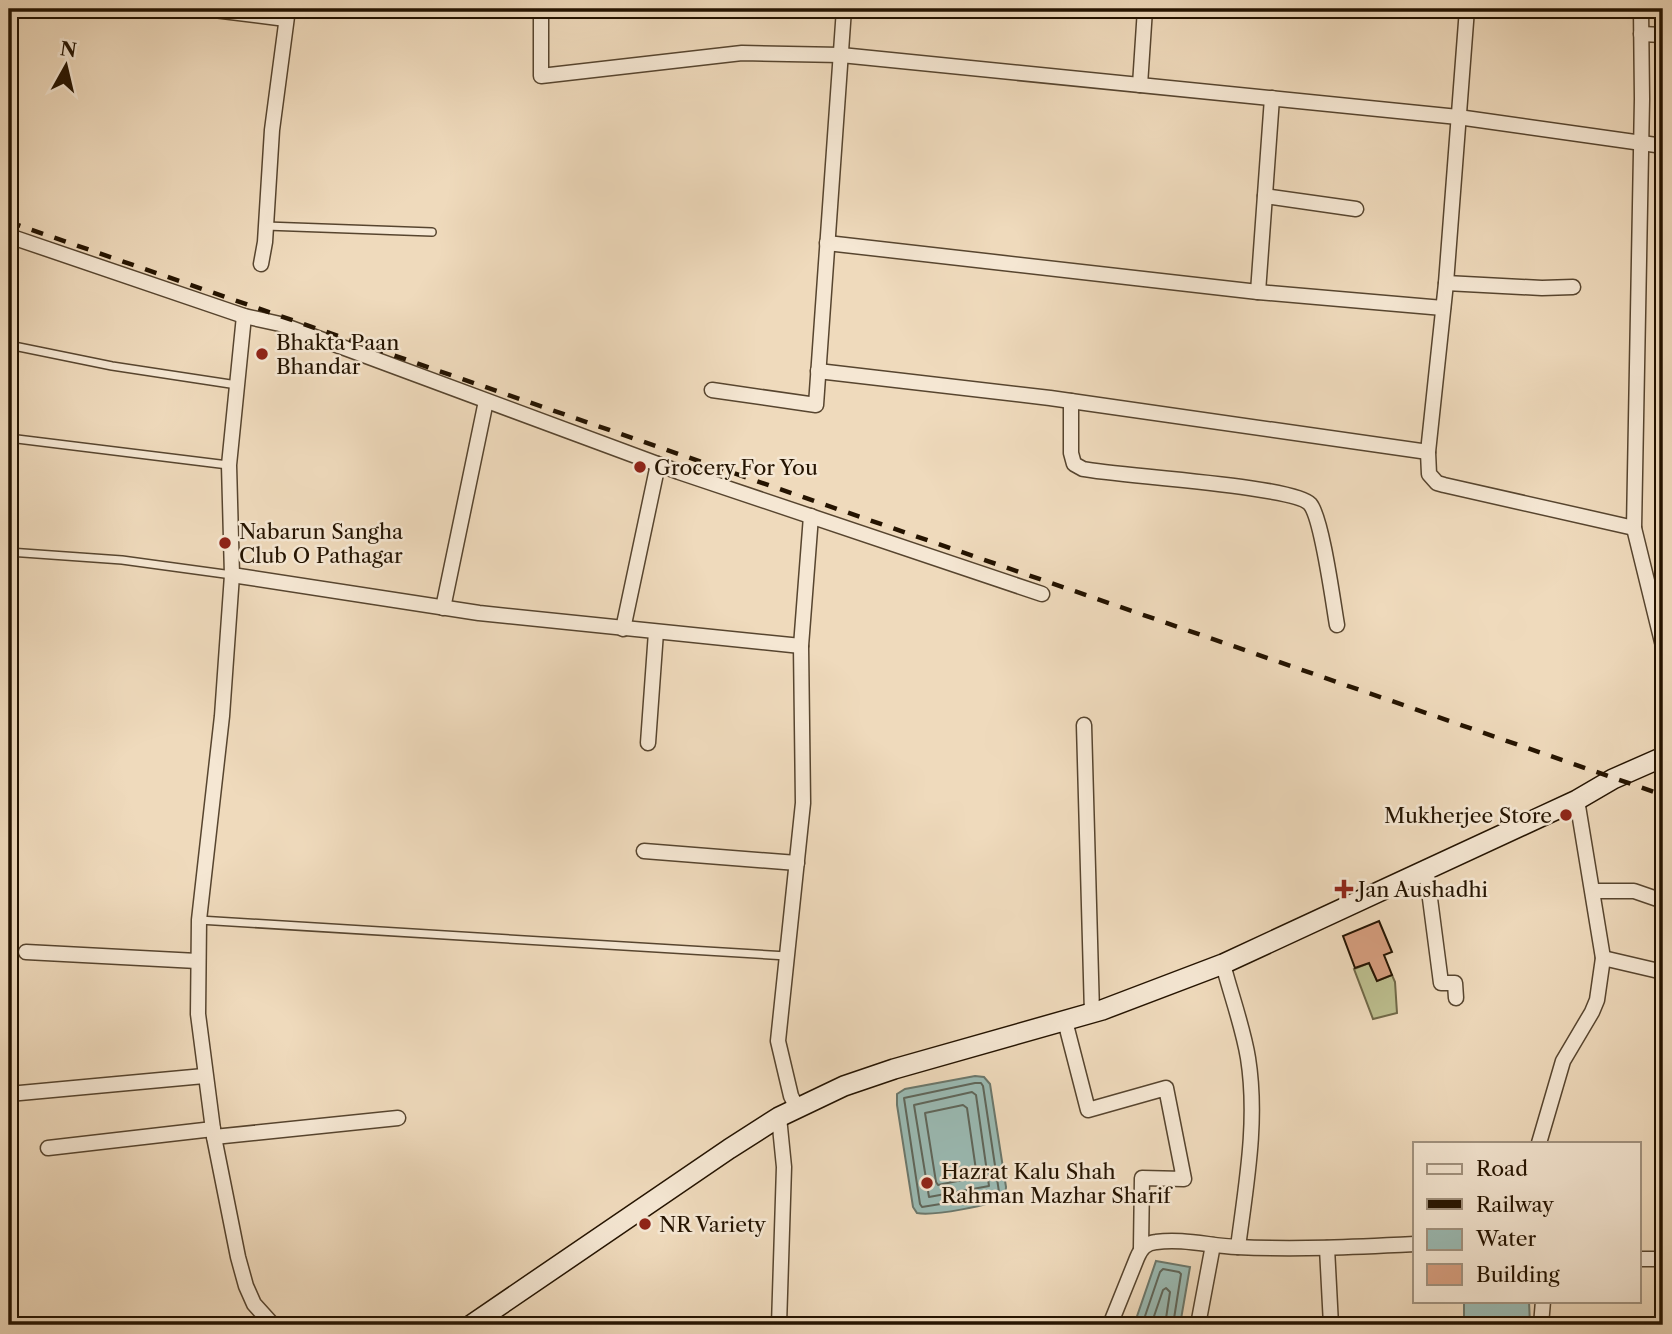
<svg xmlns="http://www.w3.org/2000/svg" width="1672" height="1334" font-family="'Libre Caslon Text',serif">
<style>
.green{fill:#bcbe8e;stroke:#706847;stroke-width:2}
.water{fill:#9abab3;stroke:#6b776b;stroke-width:2}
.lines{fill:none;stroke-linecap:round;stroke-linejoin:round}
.shore{stroke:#5f665a;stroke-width:2}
.building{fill:#d69e7f;stroke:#241300;stroke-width:2}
.lane-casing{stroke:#57452f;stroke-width:10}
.street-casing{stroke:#57452f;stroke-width:17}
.secondary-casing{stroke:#241300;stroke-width:22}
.lane{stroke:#f5e7d3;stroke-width:7}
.street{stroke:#f5e7d3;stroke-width:14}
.secondary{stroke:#f5e7d3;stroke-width:19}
.rail{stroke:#241300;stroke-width:4.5;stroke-dasharray:12 12;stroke-linecap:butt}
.poi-dot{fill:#8f2418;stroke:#f5e7d3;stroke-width:2.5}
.labels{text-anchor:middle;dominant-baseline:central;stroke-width:5;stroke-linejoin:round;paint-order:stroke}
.poi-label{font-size:21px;fill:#241300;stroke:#f5e7d3;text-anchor:start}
</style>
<rect width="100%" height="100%" fill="#efdabc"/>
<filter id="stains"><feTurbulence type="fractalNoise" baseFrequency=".00286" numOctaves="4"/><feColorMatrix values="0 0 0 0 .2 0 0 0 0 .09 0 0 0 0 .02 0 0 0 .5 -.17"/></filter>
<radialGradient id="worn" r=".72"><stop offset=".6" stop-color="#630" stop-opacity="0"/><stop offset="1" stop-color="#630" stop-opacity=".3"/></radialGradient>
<!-- green -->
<polygon class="green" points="1369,963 1377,981 1392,975 1395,982 1397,1013 1373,1019 1354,969"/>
<!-- water -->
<g class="water">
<path d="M975,1076l9,1 6,7 16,103 -1,9c-12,10 -73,20 -88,17l-4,-6 -16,-102v-11l8,-5z"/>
<polygon points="1156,1261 1190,1267 1180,1325 1134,1325"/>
<polygon points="1464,1301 1529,1301 1530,1325 1464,1325"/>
</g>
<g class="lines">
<!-- shore -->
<g class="shore">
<polygon points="975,1083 981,1083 983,1086 999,1192 990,1196 922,1207 920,1204 904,1098"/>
<polygon points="972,1092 976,1095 989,1186 929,1197 914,1105"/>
<polygon points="963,1105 967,1108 977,1177 938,1185 936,1182 925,1113"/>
<polyline points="1142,1325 1160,1272 1163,1269 1179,1272 1181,1274 1173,1325"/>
<polyline points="1151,1325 1163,1290 1166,1288 1170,1292 1165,1325"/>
</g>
</g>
<!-- building -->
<polygon class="building" points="1379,921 1392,952 1384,955 1392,975 1377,981 1369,963 1355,968 1343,936"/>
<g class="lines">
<!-- lane casing -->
<g class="lane-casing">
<g id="lane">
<polyline points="266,226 432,232"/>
<polyline points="9,345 112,366 237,385"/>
<polyline points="9,438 228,465"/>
<polyline points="9,552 122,560 232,575"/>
<polyline points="199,920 787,956"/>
</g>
</g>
<!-- street casing -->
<g class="street-casing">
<g id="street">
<polyline points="206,9 286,19"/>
<polyline points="541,9 541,76 742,53 841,55 1458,117 1663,146"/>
<polyline points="1467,9 1446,283 1428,452 1429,474 1437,483 1444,485 1634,528"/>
<polyline points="1641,9 1642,99 1634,528 1663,646"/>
<polyline points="1641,34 1663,35"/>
<polyline points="1140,85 1145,9"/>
<polyline points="1265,196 1356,209"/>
<polyline points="9,236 244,316 280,324 679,472 1042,594"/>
<polyline points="827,243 1258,292 1443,308"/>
<polyline points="261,264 265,242 272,130 288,9"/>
<polyline points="1446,283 1542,288 1573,287"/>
<polyline points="1258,292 1272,98"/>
<polyline points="244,316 229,465 232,575 222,716 199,920 198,1014 214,1137 238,1257 246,1286 254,1304 273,1325"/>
<polyline points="818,371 1050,398 1428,452"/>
<polyline points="712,390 816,405 844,9"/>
<path d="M1071,401v52l3,11 9,5c36,7 212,17 227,35 12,14 23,98 27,121"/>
<polyline points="232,575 479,613 801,646"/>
<polyline points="443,608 486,401"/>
<polyline points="623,629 658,464"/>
<polyline points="1084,725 1092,1013"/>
<polyline points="648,743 656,632"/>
<polyline points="644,851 797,863"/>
<polyline points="1426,868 1441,983 1455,983 1456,998"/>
<polyline points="1593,891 1634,891 1663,901"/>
<polyline points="26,952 197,961"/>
<polyline points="1603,958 1663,972"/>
<path d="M1223,964c8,31 20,63 25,94 10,63 -2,127 -10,189"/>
<polyline points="1065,1021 1088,1110 1166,1088 1184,1179 1142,1178 1141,1248"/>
<polyline points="9,1094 204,1076"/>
<polyline points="797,1108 791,1096 778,1041 803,803 801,646 811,516"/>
<polyline points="779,1117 784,1167 779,1325"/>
<polyline points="214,1137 398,1118"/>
<polyline points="1539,1143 1563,1061 1592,1012 1597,1000 1603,958 1577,800"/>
<polyline points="48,1148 213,1129"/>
<polyline points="1327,1248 1331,1325"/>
<polyline points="1639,1259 1663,1259"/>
<path d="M1110,1325l27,-67c4,-10 9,-15 19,-16 26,-4 55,4 81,5 59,3 119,0 178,-3"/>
<polyline points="1198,1325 1213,1245"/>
<polyline points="1541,1325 1543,1301"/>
</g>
</g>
<!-- secondary casing -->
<g class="secondary-casing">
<polyline id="secondary" points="471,1325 729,1149 779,1117 844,1086 894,1069 1102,1010 1223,964 1577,800 1613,779 1663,757"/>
</g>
<!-- lane -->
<use href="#lane" class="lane"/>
<!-- street -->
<use href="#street" class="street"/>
<!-- secondary -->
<use href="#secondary" class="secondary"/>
<!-- rail -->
<polyline class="rail" points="9,222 1663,795"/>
</g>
<!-- markers -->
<g class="poi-dot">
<circle cx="262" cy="354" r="7"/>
<circle cx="640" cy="467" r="7"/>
<circle cx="225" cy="543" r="7"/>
<circle cx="1566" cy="815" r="7"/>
<path d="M1340.5 878.5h7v7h7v7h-7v7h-7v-7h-7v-7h7z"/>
<circle cx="927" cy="1183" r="7"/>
<circle cx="645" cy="1224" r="7"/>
</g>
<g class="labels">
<!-- poi labels -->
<g class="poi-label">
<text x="276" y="342">Bhakta Paan<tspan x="276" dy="24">Bhandar</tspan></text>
<text x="654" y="467">Grocery For You</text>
<text x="239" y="531">Nabarun Sangha<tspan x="239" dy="24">Club O Pathagar</tspan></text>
<text x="1552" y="815" text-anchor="end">Mukherjee Store</text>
<text x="1358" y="889">Jan Aushadhi</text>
<text x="941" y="1171">Hazrat Kalu Shah<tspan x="941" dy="24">Rahman Mazhar Sharif</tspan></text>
<text x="659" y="1224">NR Variety</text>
</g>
</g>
<!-- margin -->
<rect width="1672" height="1334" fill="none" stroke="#efdabc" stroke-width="35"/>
<rect x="10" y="10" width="1651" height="1313" fill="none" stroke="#241300" stroke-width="3.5"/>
<rect x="18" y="18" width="1637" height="1299" fill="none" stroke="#241300" stroke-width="2"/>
<!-- legend -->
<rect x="1413" y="1142" width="228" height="161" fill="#f5e7d3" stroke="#a1927f" stroke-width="2"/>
<rect x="1427" y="1164" width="35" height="10" fill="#f5e7d3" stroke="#a1927f" stroke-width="2"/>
<text x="1476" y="1176" font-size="21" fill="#241300">Road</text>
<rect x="1427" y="1199" width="35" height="10" fill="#241300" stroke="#a1927f" stroke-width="2"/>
<text x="1476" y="1212" font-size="21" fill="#241300">Railway</text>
<rect x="1427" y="1229" width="35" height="21" fill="#9abab3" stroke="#a1927f" stroke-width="2"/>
<text x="1476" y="1246" font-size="21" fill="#241300">Water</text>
<rect x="1427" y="1264" width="35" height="21" fill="#d69e7f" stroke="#a1927f" stroke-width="2"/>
<text x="1476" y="1282" font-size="21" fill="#241300">Building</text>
<!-- north arrow -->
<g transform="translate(66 66) rotate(8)" stroke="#f5e7d3" stroke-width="5" paint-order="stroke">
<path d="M0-5L12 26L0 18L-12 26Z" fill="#241300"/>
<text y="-10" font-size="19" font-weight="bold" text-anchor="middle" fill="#241300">N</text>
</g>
<rect width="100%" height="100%" filter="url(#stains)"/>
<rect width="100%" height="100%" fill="url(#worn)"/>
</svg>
